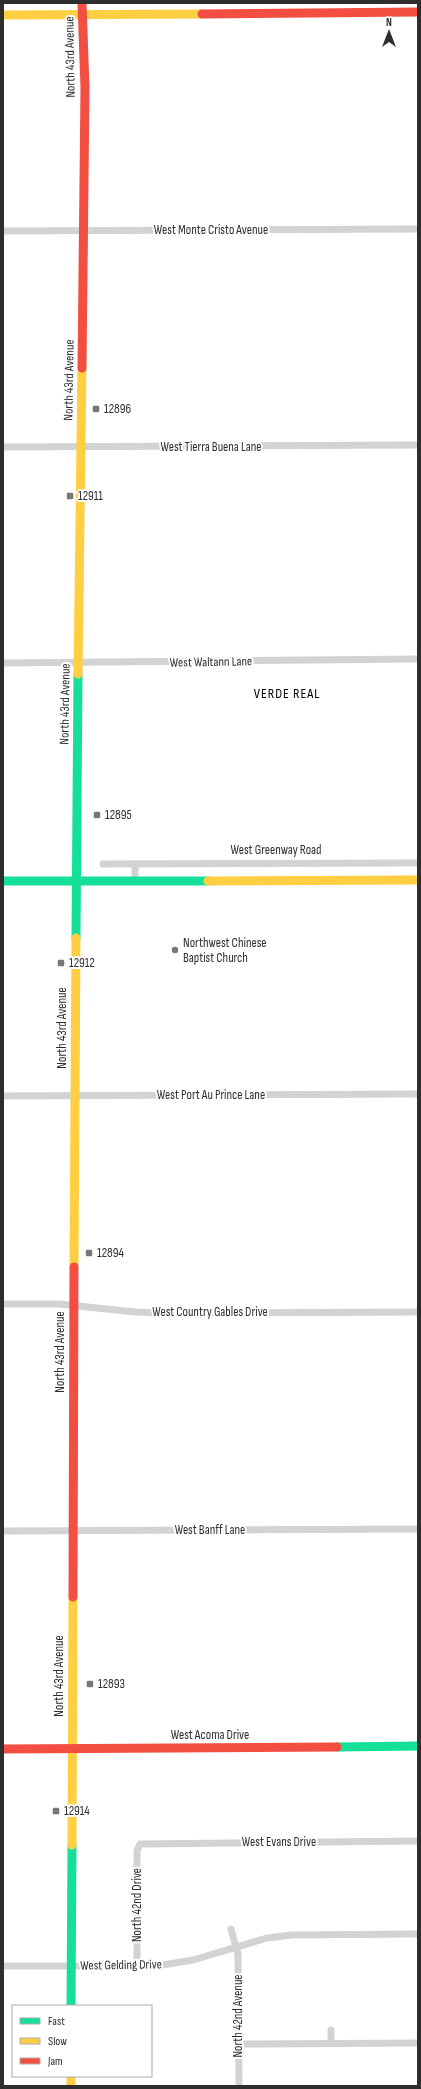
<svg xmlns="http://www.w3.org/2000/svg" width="421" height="2089" font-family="'Sofia Sans Condensed',sans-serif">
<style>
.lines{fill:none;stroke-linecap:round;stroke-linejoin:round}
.street{stroke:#d3d3d3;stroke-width:7}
.fast{stroke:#16e098;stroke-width:9}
.slow{stroke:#ffcf43;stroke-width:9}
.jam{stroke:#f24e42;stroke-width:9}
.poi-dot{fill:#777;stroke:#fff;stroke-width:1.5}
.labels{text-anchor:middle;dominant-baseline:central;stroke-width:4;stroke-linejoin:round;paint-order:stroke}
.street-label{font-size:13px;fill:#2e2e2e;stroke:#fff}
.poi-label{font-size:13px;fill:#2e2e2e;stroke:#fff;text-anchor:start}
.neighbourhood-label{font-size:14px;letter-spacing:1px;fill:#000;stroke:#fff}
</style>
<rect width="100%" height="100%" fill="#fff"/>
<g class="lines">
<!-- street -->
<g class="street">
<polyline points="3,231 418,229"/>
<polyline points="3,447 418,445"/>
<polyline points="3,663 418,659"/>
<polyline points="103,864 418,863"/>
<polyline points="135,864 135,881"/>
<polyline points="3,1096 418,1094"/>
<polyline points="3,1304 59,1304 135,1312 164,1313 418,1312"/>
<polyline points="3,1531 418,1529"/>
<polyline points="231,1929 238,1954 239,2086"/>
<polyline points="3,1966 156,1966 193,1960 267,1938 292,1935 418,1934"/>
<polyline points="137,1966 137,1851 140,1844 418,1841"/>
<polyline points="331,2043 331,2030"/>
<polyline points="239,2044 418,2043"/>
</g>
<!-- fast -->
<g class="fast">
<polyline points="3,881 208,881"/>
<polyline points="76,938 78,674"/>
<polyline points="337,1747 418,1746"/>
<polyline points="71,2006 72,1845"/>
</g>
<!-- slow -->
<g class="slow">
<polyline points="3,15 202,14"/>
<polyline points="78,674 82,368"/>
<polyline points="208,881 418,880"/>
<polyline points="74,1267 76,938"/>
<polyline points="72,1845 73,1597"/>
<polyline points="71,2076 71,2086"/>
</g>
<!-- jam -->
<g class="jam">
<polyline points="202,14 418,12"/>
<polyline points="82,368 85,88 82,3"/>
<polyline points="73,1597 74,1267"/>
<polyline points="3,1749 337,1747"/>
</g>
</g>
<!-- markers -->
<g class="poi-dot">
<rect x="92" y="405" width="8" height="8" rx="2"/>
<rect x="66" y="492" width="8" height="8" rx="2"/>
<rect x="93" y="811" width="8" height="8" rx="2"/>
<circle cx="175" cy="950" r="4"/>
<rect x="57" y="959" width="8" height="8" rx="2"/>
<rect x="85" y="1249" width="8" height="8" rx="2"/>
<rect x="86" y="1680" width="8" height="8" rx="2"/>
<rect x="52" y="1807" width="8" height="8" rx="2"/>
</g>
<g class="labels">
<!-- street labels -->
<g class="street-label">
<text transform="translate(70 57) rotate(-91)">North 43rd Avenue</text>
<text x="211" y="230">West Monte Cristo Avenue</text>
<text transform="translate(69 380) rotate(-89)">North 43rd Avenue</text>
<text x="211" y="447">West Tierra Buena Lane</text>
<text transform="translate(211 662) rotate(-1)">West Waltann Lane</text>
<text transform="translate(65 704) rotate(-89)">North 43rd Avenue</text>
<text x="276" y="850">West Greenway Road</text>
<text transform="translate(62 1028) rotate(-90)">North 43rd Avenue</text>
<text x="211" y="1095">West Port Au Prince Lane</text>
<text x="210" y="1312">West Country Gables Drive</text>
<text transform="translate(60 1352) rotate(-90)">North 43rd Avenue</text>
<text x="210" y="1530">West Banff Lane</text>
<text transform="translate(59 1676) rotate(-90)">North 43rd Avenue</text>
<text x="210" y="1735">West Acoma Drive</text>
<text x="279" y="1842">West Evans Drive</text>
<text transform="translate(137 1905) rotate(-90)">North 42nd Drive</text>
<text transform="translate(121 1965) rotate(-1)">West Gelding Drive</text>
<text transform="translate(238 2016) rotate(-90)">North 42nd Avenue</text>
</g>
<!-- poi labels -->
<g class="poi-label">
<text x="104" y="409">12896</text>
<text x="78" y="496">12911</text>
<text x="105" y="815">12895</text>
<text x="183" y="943">Northwest Chinese<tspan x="183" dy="15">Baptist Church</tspan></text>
<text x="69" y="963">12912</text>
<text x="97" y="1253">12894</text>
<text x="98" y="1684">12893</text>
<text x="64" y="1811">12914</text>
</g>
<!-- neighbourhood labels -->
<g class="neighbourhood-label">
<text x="287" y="693">VERDE REAL</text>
</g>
</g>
<!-- border -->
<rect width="421" height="2089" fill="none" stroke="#2e2e2e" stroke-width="8"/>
<!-- legend -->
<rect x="12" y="2005" width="140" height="72" fill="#ffffff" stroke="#ababab"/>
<rect x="20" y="2018" width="20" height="6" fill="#16e098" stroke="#ababab"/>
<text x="48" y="2025" font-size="12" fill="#2e2e2e">Fast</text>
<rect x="20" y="2038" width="20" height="6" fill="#ffcf43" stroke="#ababab"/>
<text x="48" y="2045" font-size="12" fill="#2e2e2e">Slow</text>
<rect x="20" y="2058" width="20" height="6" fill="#f24e42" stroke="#ababab"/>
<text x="48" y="2065" font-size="12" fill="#2e2e2e">Jam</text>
<!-- north arrow -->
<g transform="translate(389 32)" stroke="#ffffff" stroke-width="3" paint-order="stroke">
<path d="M0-3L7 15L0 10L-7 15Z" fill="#2e2e2e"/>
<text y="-6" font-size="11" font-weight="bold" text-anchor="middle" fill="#2e2e2e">N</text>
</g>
</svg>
